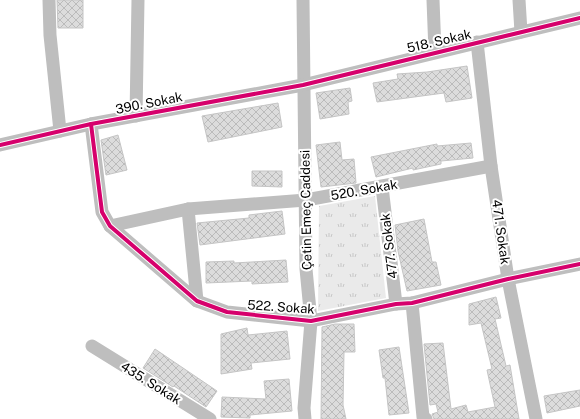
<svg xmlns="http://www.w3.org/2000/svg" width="580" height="419" font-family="'Public Sans',sans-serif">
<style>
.park{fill:url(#park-tufts)}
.building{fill:url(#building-cross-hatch);stroke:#c5c5c5}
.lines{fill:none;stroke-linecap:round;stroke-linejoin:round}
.minor{stroke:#bebebe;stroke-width:13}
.cycleway-casing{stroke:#fff;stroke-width:6}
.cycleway{stroke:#d6006c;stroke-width:4}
.labels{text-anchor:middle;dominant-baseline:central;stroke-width:4;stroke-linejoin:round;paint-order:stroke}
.street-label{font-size:13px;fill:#000;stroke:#fff}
</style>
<defs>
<pattern id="park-tufts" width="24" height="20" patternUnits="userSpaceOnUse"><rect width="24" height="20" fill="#eaeaea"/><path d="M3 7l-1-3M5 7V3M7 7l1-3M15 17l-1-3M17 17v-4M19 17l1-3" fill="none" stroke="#c7c7c7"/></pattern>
<pattern id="building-cross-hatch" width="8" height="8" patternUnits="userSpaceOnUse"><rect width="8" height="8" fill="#dcdcdc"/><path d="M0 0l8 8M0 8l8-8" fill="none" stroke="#bbb"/></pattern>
</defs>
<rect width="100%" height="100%" fill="#fff"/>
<!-- park -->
<polygon class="park" points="375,196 386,298 318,311 319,206"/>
<!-- building -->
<g class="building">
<polygon points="57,0 83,0 83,28 58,28"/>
<polygon points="467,66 472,98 446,102 444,93 377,102 373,83 398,79 397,74 427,72"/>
<polygon points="350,88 352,101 348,102 349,114 320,119 316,93"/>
<polygon points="278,103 282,127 208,142 202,116"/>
<polygon points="118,135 127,170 106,175 101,140"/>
<polygon points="340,142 342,160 354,159 356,183 321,187 316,145"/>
<polygon points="471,143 473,158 441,161 441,164 413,170 413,168 376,177 371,157 437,144 437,146"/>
<polygon points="252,171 282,171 282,187 252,186"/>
<polygon points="282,211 285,234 200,245 197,223 249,218 249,215"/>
<polygon points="424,219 432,262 436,262 441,285 407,291 398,251 395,225"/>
<polygon points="286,260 288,282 252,284 252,281 206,283 206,262 234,261 234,263"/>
<polygon points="496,297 501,318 495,319 506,366 510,365 519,419 434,419 432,414 438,412 436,404 430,405 424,344 443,343 451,409 466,405 468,412 495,407 487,370 492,369 481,323 469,325 469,304"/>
<polygon points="335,324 354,324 355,352 344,352 343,405 346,419 321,419 322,327"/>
<polygon points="247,328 248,335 287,331 290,359 251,363 252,369 221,374 221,334"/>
<polygon points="399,347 409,413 389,415 385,378 383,378 379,350"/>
<polygon points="155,349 217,391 206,407 174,386 173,387 143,368"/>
<polygon points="289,379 292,411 250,415 250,418 221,417 222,397 266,399 264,381"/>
<polygon points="580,390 580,406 547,413 544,396"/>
</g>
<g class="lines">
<!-- minor -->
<g class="minor">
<polyline points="49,0 50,35 60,131"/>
<polyline points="303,0 306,269 311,321 304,408 305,419"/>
<polyline points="433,0 435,52"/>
<polyline points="519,0 521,32"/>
<polyline points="477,42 491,166 508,279 536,419"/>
<polyline points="136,116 138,0"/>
<polyline points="91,124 102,212 110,226 197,301 227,312 311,321 396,304 412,303 508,279 580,264"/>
<polyline points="0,145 91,124 303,85 580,18"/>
<polyline points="382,187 396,304"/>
<polyline points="188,209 197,301"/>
<polyline points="110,226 188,209 306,200 491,166"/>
<polyline points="412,303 423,417 426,419"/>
<polyline points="92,346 210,419"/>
</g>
<!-- cycleway casing -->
<g class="cycleway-casing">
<g id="cycleway">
<polyline points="91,124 102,212 110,226 197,301 227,312 311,321 396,304 412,303 508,279 580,264"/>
<polyline points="0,145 91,124 303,85 580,18"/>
</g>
</g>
<!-- cycleway -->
<use href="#cycleway" class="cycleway"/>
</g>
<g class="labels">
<!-- street labels -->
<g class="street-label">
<text transform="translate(439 41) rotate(-13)">518. Sokak</text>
<text transform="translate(149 103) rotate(-11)">390. Sokak</text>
<text transform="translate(364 190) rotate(-10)">520. Sokak</text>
<text transform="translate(306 210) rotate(-91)">Çetin Emeç Caddesi</text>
<text transform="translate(501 232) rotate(82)">471. Sokak</text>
<text transform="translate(389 246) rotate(-97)">477. Sokak</text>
<text transform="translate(281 307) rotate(4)">522. Sokak</text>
<text transform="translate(151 383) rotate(32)">435. Sokak</text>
</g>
</g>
</svg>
